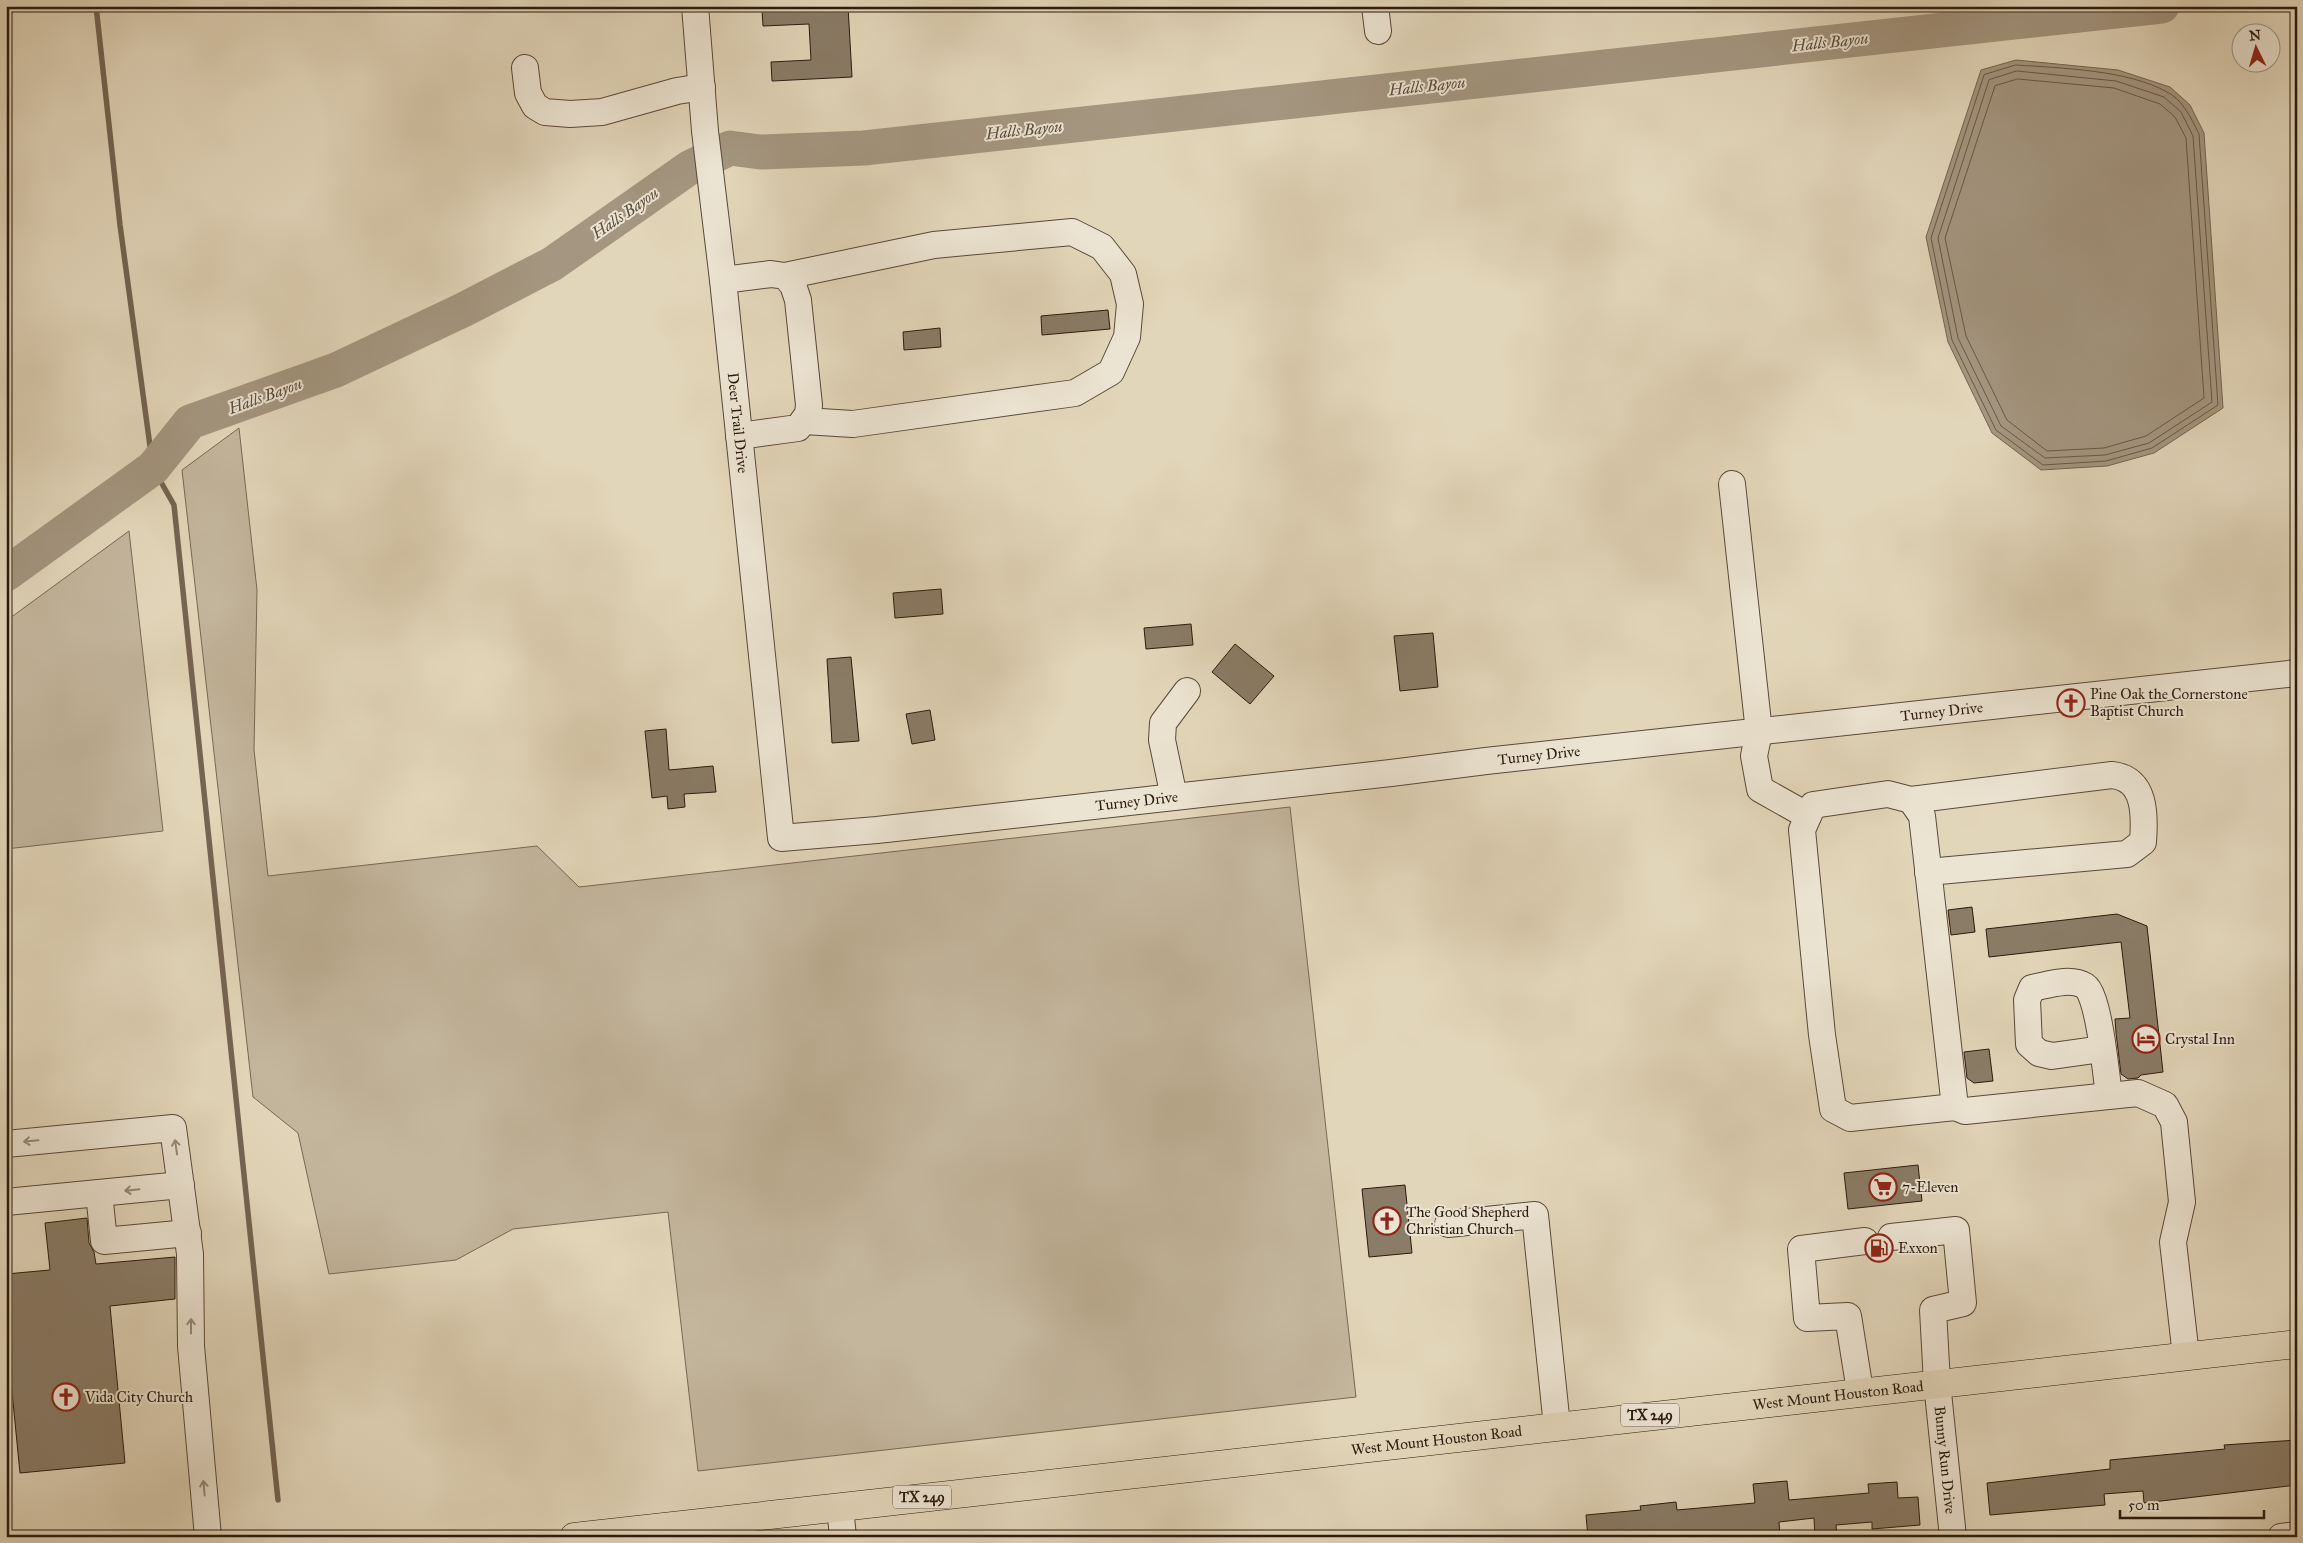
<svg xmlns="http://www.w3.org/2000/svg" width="2303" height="1543" font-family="'IM FELL Great Primer',serif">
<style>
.green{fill:#c3b69d;stroke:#776856}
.water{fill:#a49680;stroke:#746452}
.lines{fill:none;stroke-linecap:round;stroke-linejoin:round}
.shore{stroke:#685847;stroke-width:1}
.stream{stroke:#746452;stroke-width:5.5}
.river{stroke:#a49680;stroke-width:35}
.building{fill:#8a7c67;stroke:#2b1a0e}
.minor-casing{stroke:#594939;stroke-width:28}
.major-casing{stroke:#2b1a0e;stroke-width:29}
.minor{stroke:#ece4d2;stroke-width:26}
.major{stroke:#e2d6ba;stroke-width:28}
.oneway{stroke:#95897a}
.labels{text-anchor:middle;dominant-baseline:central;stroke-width:4;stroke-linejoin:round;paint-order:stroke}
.shield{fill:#ece4d2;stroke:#655749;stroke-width:1}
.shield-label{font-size:14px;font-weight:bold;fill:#2b1a0e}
.street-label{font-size:15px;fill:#2b1a0e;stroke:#ece4d2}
.poi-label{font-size:15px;fill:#2b1a0e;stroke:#ece4d2;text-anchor:start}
.water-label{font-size:16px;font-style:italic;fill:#5b4c3c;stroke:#ece4d2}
</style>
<rect width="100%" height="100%" fill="#e2d6ba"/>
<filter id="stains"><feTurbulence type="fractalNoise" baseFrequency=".004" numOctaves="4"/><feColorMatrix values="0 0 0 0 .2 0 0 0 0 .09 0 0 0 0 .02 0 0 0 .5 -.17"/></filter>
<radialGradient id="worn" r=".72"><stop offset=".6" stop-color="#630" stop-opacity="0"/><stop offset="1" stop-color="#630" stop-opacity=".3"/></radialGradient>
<!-- green -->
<g class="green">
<polygon points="239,428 257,590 254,750 268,876 537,846 579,887 1290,807 1356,1397 698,1471 668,1212 513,1229 456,1260 329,1274 298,1133 253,1097 182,470"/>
<polygon points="129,531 163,831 6,849 6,621"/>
</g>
<!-- water -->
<polygon class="water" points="2016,60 2118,70 2170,87 2190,105 2204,133 2223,408 2154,453 2107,466 2041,470 1992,433 1948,342 1926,237 1981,70"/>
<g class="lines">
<!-- shore -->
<g class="shore">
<path d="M2016,65c45,3 112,5 151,27 16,8 24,26 32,42l19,271 -66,43 -46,13 -63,4 -47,-35 -44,-90 -21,-102 53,-163z"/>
<polygon points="2017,71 2116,81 2164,97 2181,112 2193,136 2212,402 2149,443 2105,455 2045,458 2001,426 1958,338 1938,238 1989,80"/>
<polygon points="2018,79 2114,88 2160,104 2175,117 2186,138 2204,398 2146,436 2104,448 2047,451 2007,420 1966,336 1945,238 1995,86"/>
</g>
<!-- stream -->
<polyline class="stream" points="96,6 120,225 153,468 174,505 278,1500"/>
<!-- river -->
<polyline class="river" points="6,574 153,468 190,422 336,370 463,310 552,264 689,168 730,148 760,152 864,148 2162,6"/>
</g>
<!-- building -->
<g class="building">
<polygon points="848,6 852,77 772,81 771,62 811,60 809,24 763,26 762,10"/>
<polygon points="1108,310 1110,329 1042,335 1041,316"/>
<polygon points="940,328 941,347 904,350 903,332"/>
<polygon points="941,589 943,614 895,618 893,593"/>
<polygon points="1191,624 1193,645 1146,649 1144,628"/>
<polygon points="1433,633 1438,687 1400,691 1394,636"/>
<polygon points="1235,644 1274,676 1250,704 1212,672"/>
<polygon points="851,657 859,741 832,743 827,659"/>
<polygon points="930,710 935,740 912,744 906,714"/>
<polygon points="666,729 669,770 713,766 716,792 684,794 685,807 668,809 667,796 652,798 645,731"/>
<polygon points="1972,907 1975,932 1951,935 1948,910"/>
<polygon points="2117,914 2147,926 2163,1072 2141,1075 2138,1078 2128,1079 2121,1074 2116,1033 2115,1019 2130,1018 2121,942 1989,957 1986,929"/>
<polygon points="1989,1049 1993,1081 1974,1083 1967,1078 1964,1052"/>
<polygon points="1918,1165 1922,1201 1848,1209 1844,1173"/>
<polygon points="1405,1185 1412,1253 1369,1257 1362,1189"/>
<polygon points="87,1218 89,1243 94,1252 96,1264 175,1257 175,1299 110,1306 125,1463 20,1473 6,1331 6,1274 50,1270 45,1223"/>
<polygon points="2297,1440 2297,1485 2144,1503 2143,1491 2104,1494 2105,1505 1990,1515 1987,1483 2110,1469 2110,1460 2225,1449 2224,1445"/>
<polygon points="1787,1481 1789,1500 1869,1493 1868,1484 1897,1482 1898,1498 1918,1497 1920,1525 1872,1529 1872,1522 1836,1525 1837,1537 1815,1537 1814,1518 1779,1522 1780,1537 1588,1537 1586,1515 1641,1510 1640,1506 1676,1502 1677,1510 1755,1503 1753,1484"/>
</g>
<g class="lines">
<!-- minor casing -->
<g class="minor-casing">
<g id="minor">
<path id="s1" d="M695,6l10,125 18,149 58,558 96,-8 514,-57 95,-12 811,-88"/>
<polyline points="1375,6 1378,31"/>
<polyline points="525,68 528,93 535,106 545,112 570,114 602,112 677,91 702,87"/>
<polyline points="785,276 934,245 1072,232 1102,247 1123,274 1130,304 1127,337 1111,372 1075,393 853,424 804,421"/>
<polyline points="723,280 771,274 785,276 793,285 798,300 809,405 808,414 798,428 739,436"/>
<polyline points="1732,484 1759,732 1754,756 1760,789 1808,816"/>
<polyline points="1174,797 1162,740 1163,723 1187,691"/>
<polyline points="1911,800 1922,816 1955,1107"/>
<path d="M1928,872l199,-18 16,-12c2,-27 3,-63 -31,-67l-201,25 -23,-6 -75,11 -11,25 20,205 11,74 17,9 105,-11 10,4 173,-18 27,12 9,17 8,80 -9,40 13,114"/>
<path d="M2102,1049l-50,7 -13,-3 -10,-9 -2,-44 5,-12c16,-3 38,-11 53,-2 14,9 21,89 24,109"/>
<polyline points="6,1144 173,1128 190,1254 191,1346 208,1537"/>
<polyline points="99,1193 104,1241 188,1233"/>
<polyline points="6,1202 181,1185"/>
<polyline points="1448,1224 1535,1215 1557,1426"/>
<path id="s2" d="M1891,1237l65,-7 7,73 -30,7 4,73 16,154"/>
<polyline points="1860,1391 1848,1316 1807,1318 1801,1249 1865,1241"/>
<polyline points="840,1507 843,1537"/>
<polyline points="2281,1537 2297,1535"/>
</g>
</g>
<!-- major casing -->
<g class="major-casing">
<g id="major">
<path id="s3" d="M574,1537l1723,-193"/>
</g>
</g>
<!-- minor -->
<use href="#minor" class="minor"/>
<!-- major -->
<use href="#major" class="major"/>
</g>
<!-- one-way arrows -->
<defs><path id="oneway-shaft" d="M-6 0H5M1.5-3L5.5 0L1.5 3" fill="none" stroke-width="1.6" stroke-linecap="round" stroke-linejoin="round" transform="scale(1.25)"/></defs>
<g class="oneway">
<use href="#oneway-shaft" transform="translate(31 1141) rotate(175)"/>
<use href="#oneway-shaft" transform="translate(176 1147) rotate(-98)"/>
<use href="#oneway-shaft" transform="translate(132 1190) rotate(174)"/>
<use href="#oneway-shaft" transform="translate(191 1326) rotate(-90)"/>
<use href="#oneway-shaft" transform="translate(204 1488) rotate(-95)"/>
</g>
<!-- icons -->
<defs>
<g id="church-ring" transform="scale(1.4375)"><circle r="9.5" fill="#ece4d2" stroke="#8f2418" stroke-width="1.5"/><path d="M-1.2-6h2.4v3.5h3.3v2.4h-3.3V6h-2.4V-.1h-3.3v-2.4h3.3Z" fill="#8f2418"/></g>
<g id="hotel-ring" transform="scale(1.4375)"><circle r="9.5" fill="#ece4d2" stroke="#8f2418" stroke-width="1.5"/><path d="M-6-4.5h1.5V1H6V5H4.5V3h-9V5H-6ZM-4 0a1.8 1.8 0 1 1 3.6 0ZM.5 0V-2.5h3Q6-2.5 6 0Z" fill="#8f2418"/></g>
<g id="supermarket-ring" transform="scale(1.4375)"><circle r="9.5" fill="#ece4d2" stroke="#8f2418" stroke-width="1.5"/><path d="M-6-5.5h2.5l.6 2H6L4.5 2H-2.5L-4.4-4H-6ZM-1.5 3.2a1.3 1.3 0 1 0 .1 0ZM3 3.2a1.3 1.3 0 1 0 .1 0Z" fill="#8f2418"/></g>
<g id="fuel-ring" transform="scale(1.4375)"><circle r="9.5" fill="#ece4d2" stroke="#8f2418" stroke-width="1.5"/><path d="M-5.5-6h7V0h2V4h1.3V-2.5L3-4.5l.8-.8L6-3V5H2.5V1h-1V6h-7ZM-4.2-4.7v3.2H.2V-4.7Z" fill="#8f2418"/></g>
</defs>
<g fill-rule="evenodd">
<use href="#church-ring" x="2071" y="703"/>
<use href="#hotel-ring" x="2146" y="1039"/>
<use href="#supermarket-ring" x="1883" y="1187"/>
<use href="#church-ring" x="1387" y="1221"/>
<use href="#fuel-ring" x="1879" y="1248"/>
<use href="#church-ring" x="66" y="1397"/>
</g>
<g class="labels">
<!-- shield labels -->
<g class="shield">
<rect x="1621" y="1403.5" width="58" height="23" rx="4"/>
<rect x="893" y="1485.5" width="58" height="23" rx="4"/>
</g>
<g class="shield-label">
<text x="1650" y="1415">TX 249</text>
<text x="922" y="1497">TX 249</text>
</g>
<!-- street labels -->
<g class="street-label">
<text stroke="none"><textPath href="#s1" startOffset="419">Deer Trail Drive</textPath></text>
<text stroke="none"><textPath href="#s1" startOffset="2004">Turney Drive</textPath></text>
<text stroke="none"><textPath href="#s1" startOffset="1599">Turney Drive</textPath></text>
<text stroke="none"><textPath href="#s1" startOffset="1194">Turney Drive</textPath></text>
<text stroke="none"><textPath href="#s3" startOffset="1272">West Mount Houston Road</textPath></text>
<text stroke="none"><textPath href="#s3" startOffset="868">West Mount Houston Road</textPath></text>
<text stroke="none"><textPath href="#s2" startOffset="320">Bunny Run Drive</textPath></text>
</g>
<!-- poi labels -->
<g class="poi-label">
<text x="2090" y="694">Pine Oak the Cornerstone<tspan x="2090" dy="17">Baptist Church</tspan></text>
<text x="2165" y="1039">Crystal Inn</text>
<text x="1902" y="1187">7-Eleven</text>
<text x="1406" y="1212">The Good Shepherd<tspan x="1406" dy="17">Christian Church</tspan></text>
<text x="1898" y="1248">Exxon</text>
<text x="85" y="1397">Vida City Church</text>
</g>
<!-- water labels -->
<g class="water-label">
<text transform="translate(1830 42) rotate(-6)">Halls Bayou</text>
<text transform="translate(1427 86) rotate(-6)">Halls Bayou</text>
<text transform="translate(1024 130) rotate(-6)">Halls Bayou</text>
<text transform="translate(625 213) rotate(-35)">Halls Bayou</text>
<text transform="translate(265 396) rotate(-20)">Halls Bayou</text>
</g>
</g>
<!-- margin -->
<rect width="2303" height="1543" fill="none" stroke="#e2d6ba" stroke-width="25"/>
<rect x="8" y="8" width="2288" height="1528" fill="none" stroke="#2b1a0e" stroke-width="2.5"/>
<rect x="12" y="12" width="2278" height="1518" fill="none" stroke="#2b1a0e"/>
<!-- north arrow -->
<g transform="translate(2256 48) rotate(355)"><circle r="24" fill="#ece4d2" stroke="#9f9384"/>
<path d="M0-4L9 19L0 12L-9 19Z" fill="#8f2418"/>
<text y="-8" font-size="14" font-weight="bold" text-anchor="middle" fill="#2b1a0e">N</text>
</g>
<!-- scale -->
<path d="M2120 1510v8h144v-8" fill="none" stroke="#2b1a0e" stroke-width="2.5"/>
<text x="2128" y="1510" font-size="15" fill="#2b1a0e" stroke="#ece4d2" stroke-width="4" paint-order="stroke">50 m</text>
<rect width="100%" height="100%" filter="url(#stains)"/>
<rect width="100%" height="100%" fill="url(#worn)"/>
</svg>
